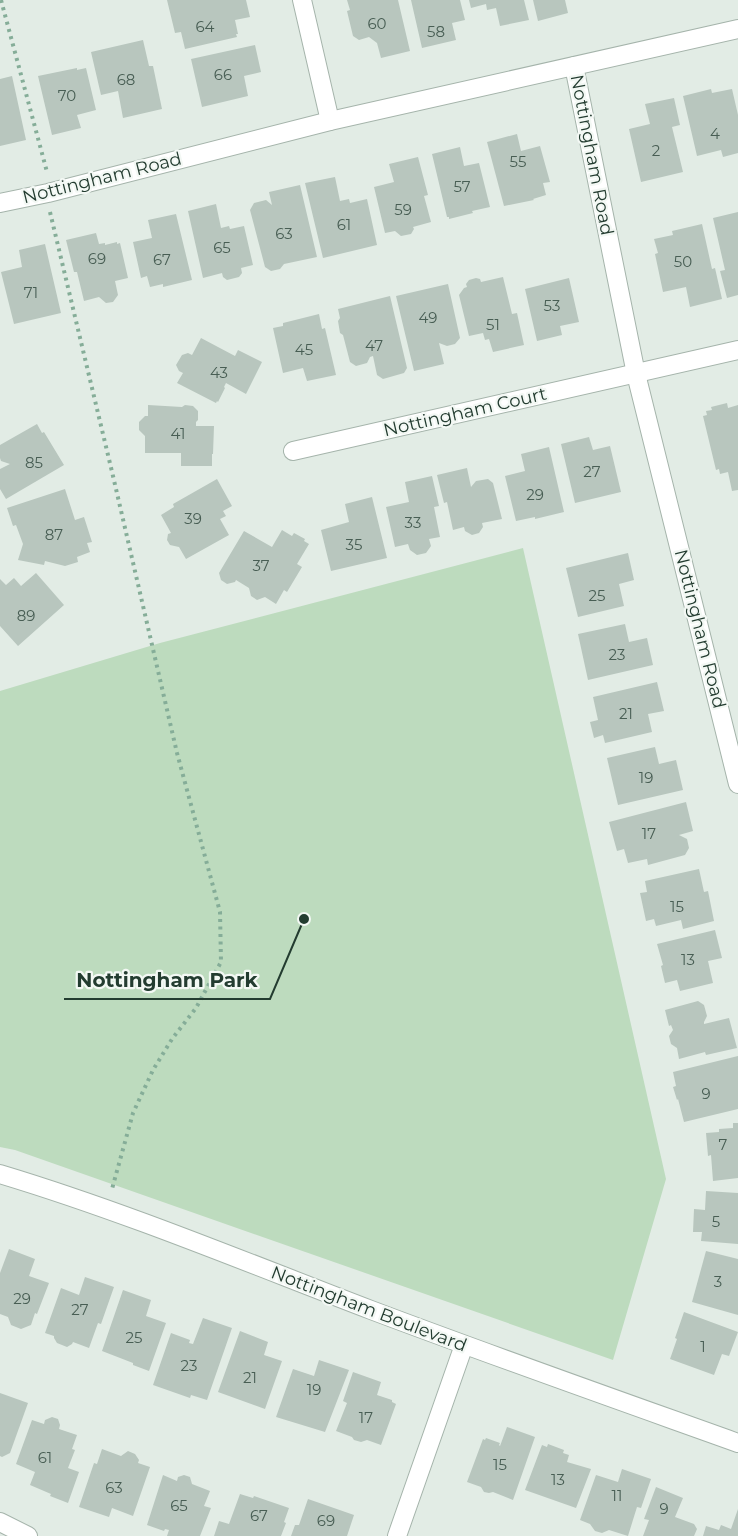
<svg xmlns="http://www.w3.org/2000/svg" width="738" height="1536" font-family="Montserrat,sans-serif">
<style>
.park{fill:#bddbbe}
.building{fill:#b8c6be}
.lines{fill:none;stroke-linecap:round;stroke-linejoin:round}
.minor-casing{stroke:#a5b4ab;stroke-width:20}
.path{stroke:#85ad98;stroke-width:4;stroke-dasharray:3 4.5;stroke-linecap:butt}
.minor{stroke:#fff;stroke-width:18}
.labels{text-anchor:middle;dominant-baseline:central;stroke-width:4.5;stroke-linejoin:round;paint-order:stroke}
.number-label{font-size:15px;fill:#485e54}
.street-label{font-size:18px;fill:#233c30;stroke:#f3f8f4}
.leader{fill:none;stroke:#233c30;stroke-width:2}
.callout-dot{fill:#233c30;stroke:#f3f8f4;stroke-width:2}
.callout-label{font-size:20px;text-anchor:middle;font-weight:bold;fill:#233c30;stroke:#f3f8f4;stroke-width:4.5;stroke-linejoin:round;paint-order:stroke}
</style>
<rect width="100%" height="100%" fill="#e2ece5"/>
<!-- park -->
<polygon class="park" points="523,548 666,1179 613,1360 15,1150 0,1147 0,691 160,643"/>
<!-- building -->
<g class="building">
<polygon points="167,0 246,0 250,17 235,20 238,34 236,34 237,37 185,49 181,32 175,33"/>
<polygon points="347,0 398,0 410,51 381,58 377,43 369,37 359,40 353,36 347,11 350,10"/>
<polygon points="411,0 460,0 465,20 452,23 456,40 422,48"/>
<polygon points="469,0 524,0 529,20 500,26 496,8 487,10 486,4 471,8"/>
<polygon points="533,0 565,0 568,13 538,21"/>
<polygon points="143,40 149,66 153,66 162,109 123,118 118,91 101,95 91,52"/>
<polygon points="255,45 261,72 244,76 248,96 202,107 191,59"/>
<polygon points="77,68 77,70 86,68 96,110 77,115 81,128 52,135 38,76"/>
<polygon points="12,76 26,140 0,146 0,79"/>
<polygon points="711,89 712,93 732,89 738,115 738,153 723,157 721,150 697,156 683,96"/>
<polygon points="674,98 680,125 672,127 683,172 641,182 629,129 650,124 645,104"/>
<polygon points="517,134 521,151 540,146 550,182 543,183 546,195 533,199 534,200 504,206 487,142"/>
<polygon points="460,147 464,166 479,163 490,207 472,211 473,213 449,219 449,217 447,217 432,154"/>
<polygon points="418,157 428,195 424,196 431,222 413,227 414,229 411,234 401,236 395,231 385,233 374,187 394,182 389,164"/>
<polygon points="335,177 340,201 349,199 350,203 367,199 377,245 323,258 305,183"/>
<polygon points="300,185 317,257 284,264 280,269 271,271 265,267 250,210 254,203 266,200 272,205 269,192"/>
<polygon points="216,204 221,228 229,226 230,229 244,226 253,265 241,268 242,273 239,277 227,280 223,277 222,273 203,278 188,211"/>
<polygon points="738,212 738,295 727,298 720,271 725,270 713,218"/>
<polygon points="176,214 192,280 163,287 163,284 150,287 147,276 141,278 133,242 152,238 148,220"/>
<polygon points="702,224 712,269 715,268 722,299 690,307 686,287 663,292 655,254 658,253 654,239 673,235 672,231"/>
<polygon points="96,233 99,244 105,243 105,245 117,242 117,244 120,243 128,278 115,281 118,295 113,302 106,303 99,297 84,301 77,272 74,272 66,240"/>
<polygon points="45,244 61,313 14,324 1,272 22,267 19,250"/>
<polygon points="503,277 512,314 517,313 524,345 493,352 489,339 485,340 483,333 469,336 459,295 464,288 467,287 466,284 469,280 476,278 480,279 481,282"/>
<polygon points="569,278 579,322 560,326 562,335 537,341 525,289"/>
<polygon points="448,284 460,338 455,344 447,346 439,343 444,364 414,371 396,296"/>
<polygon points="390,296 407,368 404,373 383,379 377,375 373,356 370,357 367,363 356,366 350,362 343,335 340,333 338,321 340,318 338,309"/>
<polygon points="319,314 322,329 325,328 336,375 307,381 303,368 283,373 273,328 283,326 283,323"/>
<polygon points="201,338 235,356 238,350 262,362 246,394 226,383 224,387 225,388 218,402 217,401 216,403 177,383 183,373 179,371 176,365 182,355 188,353 192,355"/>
<polygon points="727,403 728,408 738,405 738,490 732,491 728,472 720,474 719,469 716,470 703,416 707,415 706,411 712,410 711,407"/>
<polygon points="148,405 182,407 185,405 193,406 198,411 198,420 196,422 196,426 214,426 213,454 212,454 212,466 181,466 181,453 145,453 145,436 139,430 139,422 145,416 148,416"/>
<polygon points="37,424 42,433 44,432 64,465 6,499 0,489 0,469 10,464 1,461 0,458 0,445"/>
<polygon points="589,437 593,450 610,446 621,492 575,503 561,444"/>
<polygon points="549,447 564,512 535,519 535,517 516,521 505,476 525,471 521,454"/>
<polygon points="467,468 471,487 476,481 488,479 493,483 502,519 482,523 483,527 479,533 472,535 465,531 464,527 453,530 447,502 444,503 437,475"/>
<polygon points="432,476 439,506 434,507 440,537 429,539 431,546 426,553 417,555 410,550 408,544 395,547 386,507 409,502 405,482"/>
<polygon points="217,479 232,506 223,511 226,516 220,519 229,535 186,559 179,547 170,545 167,540 168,534 171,533 161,515 174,507 173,504"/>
<polygon points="65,489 75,520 84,517 92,542 87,543 90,552 77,557 78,562 65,566 45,561 44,565 18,560 23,544 16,525 13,526 7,508"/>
<polygon points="372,497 387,558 331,571 321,530 349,522 345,504"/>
<polygon points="282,530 292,536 294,533 305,539 304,541 309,544 297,564 302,567 287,592 284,590 276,604 265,597 257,600 251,596 249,588 236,580 235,582 227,584 221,580 219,573 244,531 272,547"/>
<polygon points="628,553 634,580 619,584 624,606 578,617 566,568"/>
<polygon points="36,573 64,605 18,646 0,626 0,579 6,585 14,578 21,586"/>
<polygon points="625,624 629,642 647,638 653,665 588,680 578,634"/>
<polygon points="657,682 664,711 648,714 652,732 605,743 603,735 594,738 590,722 598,720 593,697"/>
<polygon points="655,747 659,764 676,760 683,790 618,805 607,758"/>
<polygon points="686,802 693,831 679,835 687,839 689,848 685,855 648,865 647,859 628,863 624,849 617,851 609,822"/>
<polygon points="699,869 704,892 708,891 714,921 683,929 681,920 656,926 654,919 646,921 640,893 647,892 645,881"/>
<polygon points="715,930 722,958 708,961 713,983 680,991 677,980 665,983 661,966 663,965 657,944"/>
<polygon points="698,1001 704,1005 707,1016 704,1022 704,1024 729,1018 737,1048 706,1055 705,1052 679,1059 677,1048 671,1044 669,1036 673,1030 671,1025 669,1026 665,1010"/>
<polygon points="738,1056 738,1109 684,1122 678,1099 677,1100 673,1087 676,1086 673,1072"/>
<polygon points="733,1123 738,1123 738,1178 713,1181 711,1155 708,1156 706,1133 719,1132 719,1129 733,1128"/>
<polygon points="706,1191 738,1193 738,1244 701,1241 702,1232 693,1232 694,1209 705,1210"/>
<polygon points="9,1249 35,1259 29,1276 49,1283 37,1314 35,1313 31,1325 21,1329 11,1325 8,1317 0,1314 0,1273"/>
<polygon points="706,1251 738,1259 738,1315 692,1302"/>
<polygon points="85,1277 114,1287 101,1324 98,1323 89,1348 73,1342 72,1344 67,1347 57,1343 54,1338 54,1336 45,1333 61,1288 79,1295"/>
<polygon points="123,1290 151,1300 146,1316 166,1323 149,1371 133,1365 133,1363 102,1351"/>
<polygon points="684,1312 738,1332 729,1356 722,1354 714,1375 670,1359 677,1339 675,1338"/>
<polygon points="203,1318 232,1328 207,1400 191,1395 190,1398 153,1385 171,1333 190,1340 189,1343 193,1344"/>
<polygon points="240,1331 268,1342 264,1355 282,1361 265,1409 218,1392"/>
<polygon points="319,1360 349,1370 325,1432 276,1417 293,1369 314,1376"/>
<polygon points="353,1372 381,1382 377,1395 392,1400 392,1402 396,1404 381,1445 367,1440 361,1442 354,1440 352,1437 336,1431 347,1403 343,1401"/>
<polygon points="0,1393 28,1403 10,1453 2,1457 0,1456"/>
<polygon points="52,1417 58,1419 60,1425 59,1429 77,1435 72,1449 75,1450 68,1468 79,1472 68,1503 50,1496 51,1494 30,1485 35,1472 16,1464 32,1420 44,1424 45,1420"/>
<polygon points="507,1427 535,1437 513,1500 493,1492 489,1493 484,1492 481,1487 467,1482 483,1439 485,1440 486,1438 500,1443 499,1445 500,1446"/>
<polygon points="548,1444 564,1450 563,1453 569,1455 567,1462 591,1469 576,1508 525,1490 542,1445 547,1447"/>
<polygon points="102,1449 121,1456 128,1451 135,1454 139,1460 138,1463 150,1467 133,1516 112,1508 109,1517 79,1507 94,1463 97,1464"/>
<polygon points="622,1469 651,1479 641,1508 637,1507 628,1536 609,1530 602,1533 595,1531 590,1524 580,1520 596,1475 618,1482"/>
<polygon points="163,1475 177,1481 178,1477 184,1475 190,1477 192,1484 210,1491 204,1506 211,1508 200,1536 167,1536 169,1530 165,1529 164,1531 147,1525"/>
<polygon points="656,1487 683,1498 675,1517 694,1524 697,1529 694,1536 643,1536 649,1520 644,1519"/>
<polygon points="240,1494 253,1498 254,1496 289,1508 284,1522 286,1523 281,1536 214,1536 219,1521 229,1524"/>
<polygon points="308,1499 354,1515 347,1536 291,1536 295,1525 299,1525"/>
<polygon points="738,1509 738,1536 703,1536 706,1526 719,1530 721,1525 731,1529"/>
</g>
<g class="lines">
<!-- minor casing -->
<g class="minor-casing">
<g id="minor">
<polyline points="302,0 330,121"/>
<polyline points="574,66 636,374 738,784"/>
<polyline points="0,203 48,193 330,121 738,29"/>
<polyline points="293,451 738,350"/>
<path d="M0,1174c126,38 248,89 371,136 122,46 244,89 367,133"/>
<polyline points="0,1522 28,1536"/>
<polyline points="397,1536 464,1345"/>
</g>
</g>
<!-- path -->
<g class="path">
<polyline points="1,0 47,172"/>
<polyline points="50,212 113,476 177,753 220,912 221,962 196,1008 172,1039 153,1070 133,1113 112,1189"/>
</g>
<!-- minor -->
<use href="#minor" class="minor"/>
</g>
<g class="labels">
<!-- number labels -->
<g class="number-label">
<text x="377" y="23">60</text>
<text x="205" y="26">64</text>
<text x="436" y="31">58</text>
<text x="223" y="74">66</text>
<text x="126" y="79">68</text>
<text x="67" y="95">70</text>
<text x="715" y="133">4</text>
<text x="656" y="150">2</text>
<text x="518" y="161">55</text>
<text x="462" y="186">57</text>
<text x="403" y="209">59</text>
<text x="344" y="224">61</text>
<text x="284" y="233">63</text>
<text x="222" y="247">65</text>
<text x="97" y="258">69</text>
<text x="162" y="259">67</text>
<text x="683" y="261">50</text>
<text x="31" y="292">71</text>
<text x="552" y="305">53</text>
<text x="428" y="317">49</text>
<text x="493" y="324">51</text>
<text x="374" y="345">47</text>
<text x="304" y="349">45</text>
<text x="219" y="372">43</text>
<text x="178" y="433">41</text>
<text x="34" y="462">85</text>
<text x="592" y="471">27</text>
<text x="535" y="494">29</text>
<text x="193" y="518">39</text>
<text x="413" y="522">33</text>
<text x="54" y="534">87</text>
<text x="354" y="544">35</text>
<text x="261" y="565">37</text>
<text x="597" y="595">25</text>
<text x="26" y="615">89</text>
<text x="617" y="654">23</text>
<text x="626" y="713">21</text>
<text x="646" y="777">19</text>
<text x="649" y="833">17</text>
<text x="677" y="906">15</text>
<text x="688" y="959">13</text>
<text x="706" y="1093">9</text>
<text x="723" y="1144">7</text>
<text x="716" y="1221">5</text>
<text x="718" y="1281">3</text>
<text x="22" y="1298">29</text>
<text x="80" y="1309">27</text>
<text x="134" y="1337">25</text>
<text x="703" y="1346">1</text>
<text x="189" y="1365">23</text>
<text x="250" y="1377">21</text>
<text x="314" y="1389">19</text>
<text x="366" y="1417">17</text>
<text x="45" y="1457">61</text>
<text x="500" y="1464">15</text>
<text x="558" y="1479">13</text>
<text x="114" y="1487">63</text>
<text x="617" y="1495">11</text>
<text x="179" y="1505">65</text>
<text x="664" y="1508">9</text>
<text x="259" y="1515">67</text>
<text x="326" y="1520">69</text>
</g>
<!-- street labels -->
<g class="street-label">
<text transform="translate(592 155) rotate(79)">Nottingham Road</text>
<text transform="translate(102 178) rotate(-14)">Nottingham Road</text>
<text transform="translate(465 412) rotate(-13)">Nottingham Court</text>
<text transform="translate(700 629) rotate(76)">Nottingham Road</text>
<text transform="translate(369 1309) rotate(21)">Nottingham Boulevard</text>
</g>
</g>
<!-- callouts -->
<path class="leader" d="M304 919L270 999H64"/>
<circle class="callout-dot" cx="304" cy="919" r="6"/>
<g class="callout-label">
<text x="167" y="987">Nottingham Park</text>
</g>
</svg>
